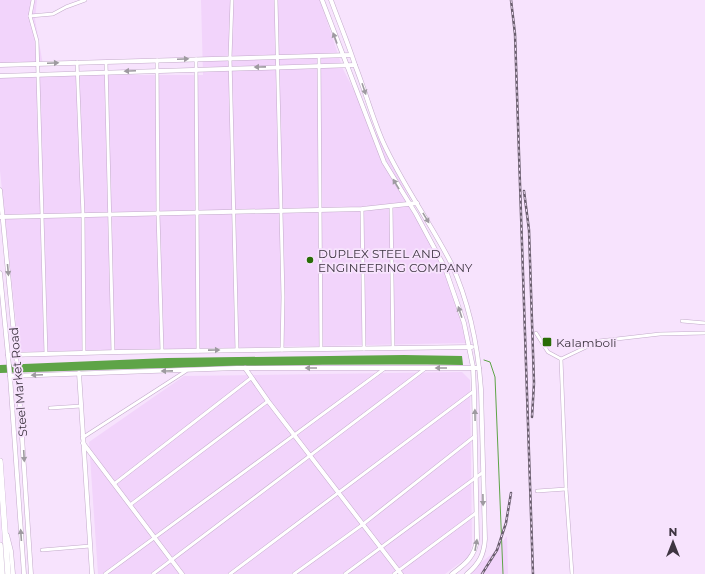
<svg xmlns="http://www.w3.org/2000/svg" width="705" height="574" font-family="Montserrat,sans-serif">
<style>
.built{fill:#f2d4fb}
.water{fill:#5ea447}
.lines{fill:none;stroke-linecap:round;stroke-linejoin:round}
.stream{stroke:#5ea447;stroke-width:1}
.street-casing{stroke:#c3abca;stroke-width:4}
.secondary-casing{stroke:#c3abca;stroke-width:5}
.highway-casing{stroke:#c3abca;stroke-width:6}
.street{stroke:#fff;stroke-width:3}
.secondary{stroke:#fff;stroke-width:4}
.highway{stroke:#fff;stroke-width:5.5}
.rail-casing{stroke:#695d6d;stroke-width:2.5}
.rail{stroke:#f7e3fd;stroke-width:1;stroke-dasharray:3;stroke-linecap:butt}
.oneway{fill:#9e9aa0}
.poi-dot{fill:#286c05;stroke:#f7e3fd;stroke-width:1.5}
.labels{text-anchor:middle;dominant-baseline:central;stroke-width:3.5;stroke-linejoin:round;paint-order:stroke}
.poi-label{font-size:12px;fill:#3e3541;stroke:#f7e3fd;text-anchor:start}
.street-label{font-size:12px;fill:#3e3541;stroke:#f7e3fd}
</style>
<rect width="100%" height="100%" fill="#f7e3fd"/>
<!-- built -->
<g class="built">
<polygon points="0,0 37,0 35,19 43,65 0,65"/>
<polygon points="201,0 320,0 343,69 431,240 456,301 466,343 19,352 0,171 0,75 203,75"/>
<polygon points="462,372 470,380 472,543 471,551 468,557 445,574 98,574 89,442 184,376"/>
<polygon points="507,536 508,574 467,574 493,553"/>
</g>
<!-- water -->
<path class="water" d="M404,355l58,1 1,9c-154,-2 -309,3 -463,8v-8l167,-7z"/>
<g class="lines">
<!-- stream -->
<polyline class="stream" points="484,360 490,362 495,377 503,574"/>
<!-- street casing -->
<g class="street-casing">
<g id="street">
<polyline points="33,0 30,16 37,41 46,354"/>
<polyline points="232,0 230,58 237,350"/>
<polyline points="276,0 283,297 282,350"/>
<polyline points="30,16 53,14 66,7 85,0"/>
<polyline points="319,56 321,349"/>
<polyline points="196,59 198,351"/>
<polyline points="157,60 158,214 162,351"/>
<polyline points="77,62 83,215 84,353"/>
<polyline points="106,62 113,352"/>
<polyline points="391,207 393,348"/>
<polyline points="362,209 364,349"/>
<polyline points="682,321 705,323"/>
<polyline points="536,333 548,352 561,359 599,341 660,334 705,333"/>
<polyline points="50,408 81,406"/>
<polyline points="82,438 186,371"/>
<polyline points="114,484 251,378"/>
<polyline points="566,489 572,574"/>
<polyline points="537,491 566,489 561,359"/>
<polyline points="130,505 268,401"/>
<polyline points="42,550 90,546"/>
<polyline points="105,574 384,369"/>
<polyline points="153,574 426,368"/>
<polyline points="230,574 474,391"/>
<polyline points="294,574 362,525 475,436"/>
<polyline points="345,574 482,473"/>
<polyline points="394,574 476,513"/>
</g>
</g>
<!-- secondary casing -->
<g class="secondary-casing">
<g id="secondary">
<path d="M322,0l62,162 32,52 29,54 19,55 9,44 1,24 3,148c-2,18 -12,25 -25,35"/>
<path d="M331,0c8,22 17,43 24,65 10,25 17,52 28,77 19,42 47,80 68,121 18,39 27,84 30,126l4,150c-1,16 -6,25 -18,35"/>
<polyline points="0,65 351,55"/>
<polyline points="0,76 355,65"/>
<polyline points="0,190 18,376 31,574"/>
<polyline points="0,217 362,209 417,203"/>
<polyline points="0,273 10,376 24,574"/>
<polyline points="8,355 118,352 472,347"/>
<polyline points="245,368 268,401 401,574"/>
<polyline points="79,373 92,574"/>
<polyline points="10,376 237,368 479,368"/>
<polyline points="83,443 182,574"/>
<polyline points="7,535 11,551 13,574"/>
</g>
</g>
<!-- highway casing -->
<g class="highway-casing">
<g id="highway">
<polyline points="0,461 8,574"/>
<polyline points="0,545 2,574"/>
</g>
</g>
<!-- street -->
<use href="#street" class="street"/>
<!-- secondary -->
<use href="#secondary" class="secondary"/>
<!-- highway -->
<use href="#highway" class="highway"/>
<!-- rail casing -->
<g class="rail-casing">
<g id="rail">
<polyline points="511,0 515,34 533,574"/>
<polyline points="524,191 529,230 534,383 532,417"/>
<polyline points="482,574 497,550 506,523 511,493"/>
</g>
</g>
<!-- rail -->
<use href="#rail" class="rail"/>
</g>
<!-- one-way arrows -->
<defs><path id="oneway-solid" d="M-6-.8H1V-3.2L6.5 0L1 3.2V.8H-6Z"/></defs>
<g class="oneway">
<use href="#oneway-solid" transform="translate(335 38) rotate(-110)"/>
<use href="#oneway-solid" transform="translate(183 59) rotate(-2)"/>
<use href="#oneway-solid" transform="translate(53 63) rotate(-2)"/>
<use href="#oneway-solid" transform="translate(260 67) rotate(179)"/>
<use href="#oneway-solid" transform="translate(130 71) rotate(178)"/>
<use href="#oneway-solid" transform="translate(364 89) rotate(71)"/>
<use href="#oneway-solid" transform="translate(396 184) rotate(-121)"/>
<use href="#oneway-solid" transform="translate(426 218) rotate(59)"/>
<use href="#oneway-solid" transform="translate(8 270) rotate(85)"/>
<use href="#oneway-solid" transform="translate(460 312) rotate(-108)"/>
<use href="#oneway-solid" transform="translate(214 350) rotate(-1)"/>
<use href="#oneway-solid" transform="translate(311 368) rotate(-180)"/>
<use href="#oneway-solid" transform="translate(441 368) rotate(180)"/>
<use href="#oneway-solid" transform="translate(167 371) rotate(179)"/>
<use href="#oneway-solid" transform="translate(37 375) rotate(177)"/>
<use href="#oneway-solid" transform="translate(475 415) rotate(-91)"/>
<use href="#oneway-solid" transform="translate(24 456) rotate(87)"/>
<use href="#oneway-solid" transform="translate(483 500) rotate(89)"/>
<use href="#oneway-solid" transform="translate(21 535) rotate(-94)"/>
<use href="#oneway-solid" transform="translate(476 545) rotate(-80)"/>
</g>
<!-- markers -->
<g class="poi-dot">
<circle cx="310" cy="260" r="4"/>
<rect x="542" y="337" width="10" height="10" rx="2"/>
</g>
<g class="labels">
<!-- poi labels -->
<g class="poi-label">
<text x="318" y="253">DUPLEX STEEL AND<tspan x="318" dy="14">ENGINEERING COMPANY</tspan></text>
<text x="556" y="342">Kalamboli</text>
</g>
<!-- street labels -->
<g class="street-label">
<text transform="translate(18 382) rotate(-95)">Steel Market Road</text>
</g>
</g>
<!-- north arrow -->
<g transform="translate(673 542)" stroke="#f7e3fd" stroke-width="3" paint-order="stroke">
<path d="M0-3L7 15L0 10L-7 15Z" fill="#3e3541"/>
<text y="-6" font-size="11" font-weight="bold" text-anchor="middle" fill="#3e3541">N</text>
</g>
</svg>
